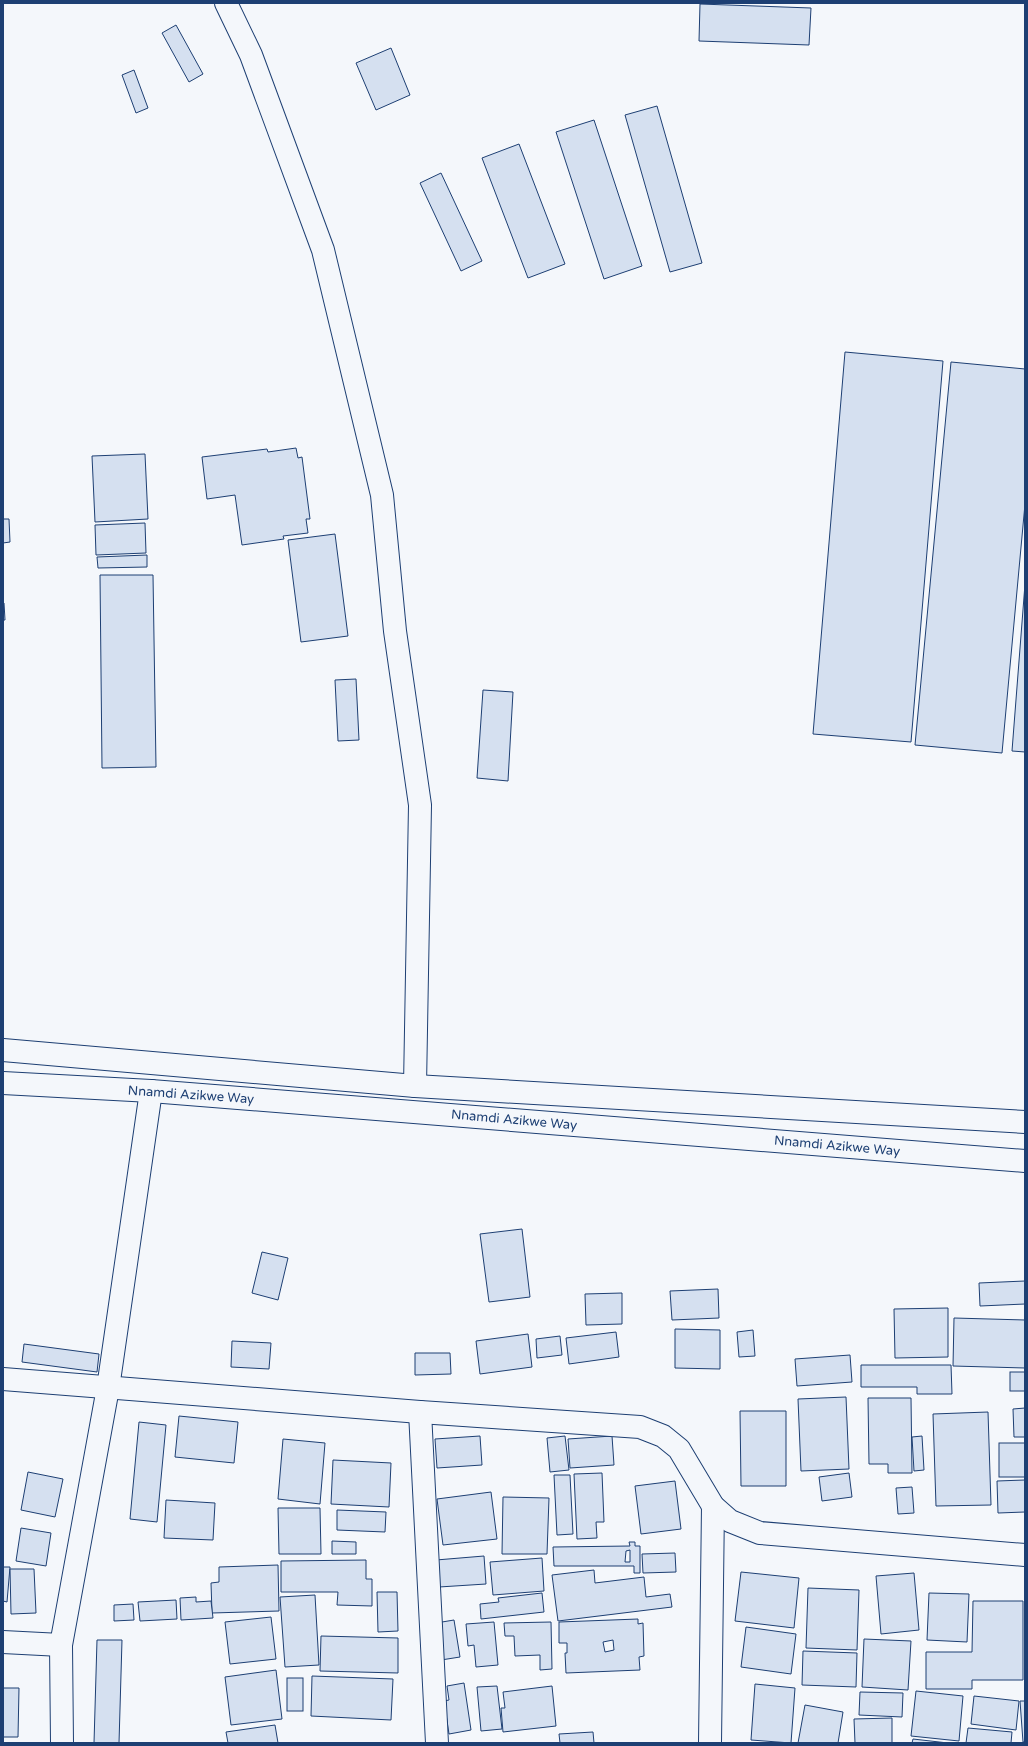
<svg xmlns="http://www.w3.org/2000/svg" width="1028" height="1746" font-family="'Varela Round',sans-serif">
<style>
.building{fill:#d5e0f0;stroke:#1d3f73;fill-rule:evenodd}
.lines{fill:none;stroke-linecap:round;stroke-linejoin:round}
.minor-casing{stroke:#1d3f73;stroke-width:24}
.highway-casing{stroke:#1d3f73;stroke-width:24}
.minor{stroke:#f4f7fb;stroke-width:22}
.highway{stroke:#f4f7fb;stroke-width:22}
.labels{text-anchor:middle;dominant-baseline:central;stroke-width:3;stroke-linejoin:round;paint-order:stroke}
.street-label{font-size:13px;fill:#1d3f73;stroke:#f4f7fb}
</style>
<rect width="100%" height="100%" fill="#f4f7fb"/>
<!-- building -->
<g class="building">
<polygon points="700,4 811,8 809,45 699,41"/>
<polygon points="176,25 203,74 189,82 162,33"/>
<polygon points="391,48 410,95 376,110 356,63"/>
<polygon points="134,70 148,108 136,113 122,75"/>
<polygon points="657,106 702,263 670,272 625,115"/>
<polygon points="594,120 642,266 604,279 556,132"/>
<polygon points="519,144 565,264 528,278 482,158"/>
<polygon points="441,173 482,261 461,271 420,183"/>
<polygon points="845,352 943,361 911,742 813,734"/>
<polygon points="951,362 1025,369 1025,504 1002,753 915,745"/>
<polygon points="296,448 298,458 302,457 310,519 306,519 308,533 283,536 284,539 242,545 235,495 207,499 202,457 267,449 268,452"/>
<polygon points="145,454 148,519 95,522 92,456"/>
<polygon points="3,519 9,519 10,542 3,543"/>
<polygon points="145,523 146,553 96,555 95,525"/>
<polygon points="335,534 348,636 301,642 288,540"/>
<polygon points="147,555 147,567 98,568 97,557"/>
<polygon points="100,575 153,575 156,767 102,768"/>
<polygon points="1025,584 1025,752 1012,751"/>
<polygon points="3,603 4,603 5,620 3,620"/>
<polygon points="356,679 359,740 338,741 335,680"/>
<polygon points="483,690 513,692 508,781 477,778"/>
<polygon points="522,1229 530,1297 489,1302 480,1234"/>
<polygon points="262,1252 288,1258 278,1300 252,1293"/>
<polygon points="1025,1281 1025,1304 980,1306 979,1283"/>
<polygon points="718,1289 719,1318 672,1320 670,1291"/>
<polygon points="622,1293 622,1324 586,1325 585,1294"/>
<polygon points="948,1308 948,1357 895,1358 894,1309"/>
<polygon points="954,1318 1025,1320 1025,1368 953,1366"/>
<polygon points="675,1329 720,1330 720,1369 675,1368"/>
<polygon points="753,1330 755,1356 739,1357 737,1332"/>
<polygon points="616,1332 619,1357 569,1364 566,1338"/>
<polygon points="528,1334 532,1367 480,1374 476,1341"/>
<polygon points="560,1336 562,1355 537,1358 536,1339"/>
<polygon points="232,1341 271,1343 269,1369 231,1367"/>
<polygon points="24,1344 99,1354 97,1372 22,1362"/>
<polygon points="415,1353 450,1353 451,1374 415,1375"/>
<polygon points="850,1355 852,1382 797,1386 795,1359"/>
<polygon points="861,1365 951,1365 952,1394 917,1394 917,1387 861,1387"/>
<rect x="1010" y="1372" width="15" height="19"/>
<polygon points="846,1397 849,1469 801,1471 798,1399"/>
<polygon points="868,1398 911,1398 912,1473 888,1473 888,1464 869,1464"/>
<polygon points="1025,1408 1025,1437 1014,1437 1013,1409"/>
<polygon points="740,1411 786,1411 786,1486 741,1486"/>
<polygon points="988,1412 991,1505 936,1506 933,1414"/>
<polygon points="179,1416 238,1422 234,1463 175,1457"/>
<polygon points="139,1422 166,1425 157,1522 130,1519"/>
<polygon points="480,1436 482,1465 437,1468 435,1439"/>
<polygon points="565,1436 569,1470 550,1472 547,1438"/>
<polygon points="612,1436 614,1465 570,1468 568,1439"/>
<polygon points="922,1436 924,1470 914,1471 912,1437"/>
<polygon points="283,1439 325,1443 320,1504 278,1499"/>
<rect x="999" y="1443" width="26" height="34"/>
<polygon points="333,1460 391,1463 389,1507 331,1504"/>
<polygon points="28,1472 63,1479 55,1517 21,1510"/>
<polygon points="602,1473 604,1522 596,1522 597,1538 577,1539 574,1474"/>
<polygon points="849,1473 852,1497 822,1501 819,1477"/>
<polygon points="554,1475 570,1475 573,1534 557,1535"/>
<polygon points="1025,1480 1025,1512 998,1513 997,1481"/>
<polygon points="675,1481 681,1529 641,1534 635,1486"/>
<polygon points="912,1487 914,1513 898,1514 896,1488"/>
<polygon points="491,1492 497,1539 443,1545 437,1499"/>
<polygon points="503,1497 549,1498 547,1554 502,1554"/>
<polygon points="166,1500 215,1503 213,1540 164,1538"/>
<polygon points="278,1508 320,1508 321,1554 279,1554"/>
<polygon points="337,1510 386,1512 385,1532 337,1530"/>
<polygon points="21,1528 51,1533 46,1566 16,1561"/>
<polygon points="332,1541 356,1542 356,1554 332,1554"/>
<path d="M629,1542h6v4h5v27h-6v-7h-80l-1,-19 77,-1zM630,1550v12h-5l1,-11z"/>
<polygon points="675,1553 676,1572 643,1573 642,1554"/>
<polygon points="484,1556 486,1584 439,1587 436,1560"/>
<polygon points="542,1558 544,1591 493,1595 490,1562"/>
<polygon points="366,1560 366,1579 372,1579 372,1606 337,1605 338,1592 281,1592 281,1561"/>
<polygon points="278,1565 279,1611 212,1613 211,1583 219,1582 219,1567"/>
<polygon points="3,1567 10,1567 7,1602 3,1601"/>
<polygon points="10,1569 34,1569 36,1613 11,1614"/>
<polygon points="594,1570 595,1583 644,1577 646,1597 670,1594 672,1607 558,1621 552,1575"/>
<polygon points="741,1572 799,1578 794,1628 735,1621"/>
<polygon points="914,1573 919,1630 881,1634 876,1576"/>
<polygon points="808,1588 859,1590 857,1650 806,1648"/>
<polygon points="377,1592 397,1592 398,1631 378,1632"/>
<polygon points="542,1593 544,1612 481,1619 480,1604 499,1602 498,1598"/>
<polygon points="929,1593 969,1594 967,1642 927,1640"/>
<polygon points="315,1595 319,1665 285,1667 280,1597"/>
<polygon points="196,1597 196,1602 211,1601 213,1618 181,1620 180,1598"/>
<polygon points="176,1600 177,1619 140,1621 138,1602"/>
<polygon points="973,1601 1023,1601 1023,1680 972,1680 972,1689 926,1689 926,1652 972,1652"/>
<polygon points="133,1604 134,1620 114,1621 114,1605"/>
<polygon points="271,1617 276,1659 230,1664 225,1622"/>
<path d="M638,1619v5l5,-1 1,33 -5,1 1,13 -74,3 -1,-20h2v-10h-8v-21zM613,1640l1,10 -9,2 -2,-10z"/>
<polygon points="454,1620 460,1657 441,1660 436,1623"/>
<polygon points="494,1622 498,1665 476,1667 474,1645 468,1646 466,1624"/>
<polygon points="551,1622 552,1669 540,1670 540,1655 515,1656 514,1636 505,1636 504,1623"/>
<polygon points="746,1627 796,1634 791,1674 741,1667"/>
<polygon points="321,1636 398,1638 398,1673 320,1671"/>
<polygon points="864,1639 911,1641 908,1690 862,1687"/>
<polygon points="97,1640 122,1640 119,1743 94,1743"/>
<polygon points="803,1651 857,1653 856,1687 802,1685"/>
<polygon points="276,1670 282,1719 231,1725 225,1677"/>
<polygon points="312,1676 393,1679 391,1720 311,1716"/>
<rect x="287" y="1678" width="16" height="33"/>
<polygon points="464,1683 471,1730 449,1734 444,1701 449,1700 447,1686"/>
<polygon points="755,1684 795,1688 791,1743 751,1740"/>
<polygon points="497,1686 502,1729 481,1731 477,1687"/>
<polygon points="552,1686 556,1726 503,1732 501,1708 505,1708 503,1692"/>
<polygon points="3,1688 19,1688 18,1737 3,1737"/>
<polygon points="916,1691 963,1696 959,1741 911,1736"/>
<polygon points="860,1692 903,1693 902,1717 859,1715"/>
<polygon points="974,1696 1019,1701 1016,1730 971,1724"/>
<polygon points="1020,1701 1025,1701 1025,1742 1023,1742"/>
<polygon points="805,1705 843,1712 838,1743 798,1743"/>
<polygon points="892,1718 892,1743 855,1743 854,1719"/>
<polygon points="275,1725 278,1743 228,1743 226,1732"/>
<polygon points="968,1728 1012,1732 1011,1743 966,1743"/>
<polygon points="593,1732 594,1743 560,1743 559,1734"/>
<polygon points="913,1739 948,1743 912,1743"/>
</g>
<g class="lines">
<!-- minor casing -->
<g class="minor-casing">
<g id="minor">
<polyline points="226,3 251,55 323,250 382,495 395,631 420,805 415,1086"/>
<polyline points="3,1379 420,1412 640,1427 663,1436 679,1449 713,1506 730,1521 760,1533 1025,1555"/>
<polyline points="420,1412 437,1743"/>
<polyline points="3,1642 61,1645"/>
<polyline points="62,1743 61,1645 108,1388 151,1091"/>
<polyline points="710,1743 713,1506"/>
</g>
</g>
<!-- highway casing -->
<g class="highway-casing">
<g id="highway">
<polyline points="3,1050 415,1086 1025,1122"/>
<polyline points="3,1083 151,1091 1025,1161"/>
</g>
</g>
<!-- minor -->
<use href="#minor" class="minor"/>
<!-- highway -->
<use href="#highway" class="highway"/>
</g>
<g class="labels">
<!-- street labels -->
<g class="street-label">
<text transform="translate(191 1095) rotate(4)">Nnamdi Azikwe Way</text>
<text transform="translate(514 1120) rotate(5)">Nnamdi Azikwe Way</text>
<text transform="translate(837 1146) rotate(5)">Nnamdi Azikwe Way</text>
</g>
</g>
<!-- border -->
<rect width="1028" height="1746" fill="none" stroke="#1d3f73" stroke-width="8"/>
</svg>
